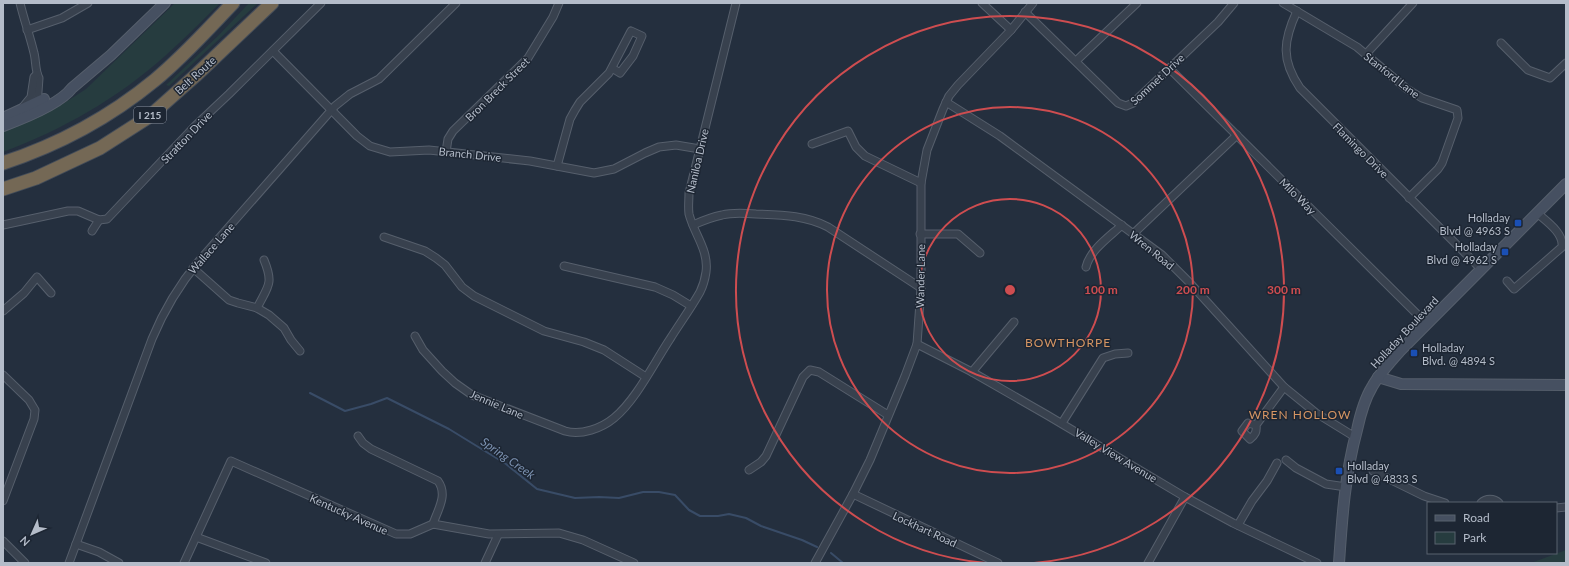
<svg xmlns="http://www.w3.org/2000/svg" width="1569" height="566" font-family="Lato,sans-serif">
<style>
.green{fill:#263c3f}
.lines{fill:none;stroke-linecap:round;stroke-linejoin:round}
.stream{stroke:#394c67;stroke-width:2}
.street-casing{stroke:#565f6c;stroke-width:9}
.secondary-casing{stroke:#565f6c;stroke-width:12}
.highway-casing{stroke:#434c59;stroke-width:15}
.street{stroke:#38414e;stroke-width:7}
.secondary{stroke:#465061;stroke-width:10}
.highway{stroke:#746855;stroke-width:13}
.ring{fill:none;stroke:#ce4d50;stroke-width:2}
.transit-dot{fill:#1a4fb4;stroke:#1d2633;stroke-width:1.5}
.labels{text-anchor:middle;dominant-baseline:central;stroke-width:3;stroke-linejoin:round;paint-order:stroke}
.shield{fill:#1d2633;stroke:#878f9c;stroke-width:1}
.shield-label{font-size:10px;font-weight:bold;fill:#b4bcc9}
.street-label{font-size:11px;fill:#b4bcc9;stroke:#1d2633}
.poi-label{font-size:11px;fill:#b4bcc9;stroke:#1d2633;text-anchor:end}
.neighbourhood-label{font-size:12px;letter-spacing:1px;fill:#d59563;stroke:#1d2633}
.water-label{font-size:12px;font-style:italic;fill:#7c92b1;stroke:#1d2633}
.centre{fill:#ce4d50;stroke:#1d2633;stroke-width:2}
.ring-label{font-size:12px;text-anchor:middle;font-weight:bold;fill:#ce4d50;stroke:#1d2633;stroke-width:3;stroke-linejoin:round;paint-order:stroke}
</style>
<rect width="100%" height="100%" fill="#242f3e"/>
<!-- green -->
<g class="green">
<path d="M175,3h45c-18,18 -36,36 -55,53 -47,42 -103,74 -162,96v-21c29,-9 58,-25 83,-42z"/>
<polygon points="249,3 258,3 169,86 166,85 219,35"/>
<polygon points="1566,550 1566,563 1531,563"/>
</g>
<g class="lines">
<!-- stream -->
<g class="stream">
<polyline points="310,393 345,411 371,404 387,398 449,429 506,464 537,489 575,498 599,497 619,498 643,492 659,492 675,495 689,510 700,516 718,516 729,514 746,518 761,526 802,540 817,547"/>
<polyline points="831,553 843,563"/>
</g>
<!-- street casing -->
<g class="street-casing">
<g id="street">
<path d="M20,3c4,17 10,33 14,50 2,7 1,18 5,25l-2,28"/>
<polyline points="982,3 1011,30"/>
<polyline points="1283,3 1357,47 1407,89 1422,98 1457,110 1458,118 1442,163 1438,169 1409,198"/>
<path d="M1297,11c-14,30 -16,49 3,77l181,181"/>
<polyline points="1025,12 1118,103 1126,106 1133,103 1218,22 1234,3"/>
<polyline points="27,30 62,18 88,3"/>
<polyline points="1501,43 1528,70 1550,78 1566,63"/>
<polyline points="273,51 357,136 370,146 390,152 429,150 530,161 594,173 614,169 645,153 659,147 676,145 700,149"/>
<polyline points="1366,54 1413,3"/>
<polyline points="1076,61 1137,3"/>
<polyline points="1169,68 1427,324"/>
<polyline points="946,102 1000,136 1162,255 1189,282 1284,387 1316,413 1355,437"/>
<polyline points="22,108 31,97 34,77 37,74"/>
<polyline points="812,144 848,131 856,147 865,156 921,183"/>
<polyline points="446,152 448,139 453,131 528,58 553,17 559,3"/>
<polyline points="557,166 570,119 575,110 580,102 609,73 631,31 642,36 633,56 620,73 612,68"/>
<polyline points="3,225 68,211 78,211 99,220 107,219 195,126 229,94 321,3"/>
<path d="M693,225c9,-4 19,-8 29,-10 11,-3 23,-2 34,-1 25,1 49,1 72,13l93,61"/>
<polyline points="92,231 99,220"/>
<polyline points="920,234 958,234 980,253"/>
<polyline points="1133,234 1237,135"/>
<polyline points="384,237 425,251 436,258 445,265 462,287 474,296 544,331 584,342 604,350 646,377"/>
<polyline points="564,266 655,287 673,295 691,306"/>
<path d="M1086,267c4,-17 23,-30 36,-42"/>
<polyline points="193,268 229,300 238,303 257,308 269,315 284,328 291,340 300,351"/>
<path d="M1507,281l7,8 48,-42c2,-14 -16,-26 -25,-34"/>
<path d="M257,308c11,-22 17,-24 7,-48"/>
<polyline points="3,311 24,293 37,277 51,293"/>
<path d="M415,336l8,14 19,21 13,12 17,12 93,36c16,5 37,-3 49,-13 22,-18 40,-55 56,-79 10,-16 21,-31 30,-47 3,-6 5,-13 6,-20 3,-22 -12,-38 -17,-58 -1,-7 0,-14 0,-21l47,-190"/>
<polyline points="917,344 972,372 1047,415 1185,497 1233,523 1317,563"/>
<polyline points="972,372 1014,322"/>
<polyline points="3,375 29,400 35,410 34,419 3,501"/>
<polyline points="1062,423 1103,358 1115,354 1128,353"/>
<path d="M1256,425l-8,-2 -6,8 8,8c5,-4 7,-7 6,-14l28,-38"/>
<path d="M358,436l5,7 8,6 67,32c10,14 0,28 -5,43"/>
<polyline points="1286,460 1296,468 1326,484 1346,487"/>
<polyline points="749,470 761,462 766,456 803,377 810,370 819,372 888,415"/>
<polyline points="1373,471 1424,496 1445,503"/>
<polyline points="853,494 998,563"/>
<path d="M1481,503c5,-5 13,-5 18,0"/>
<polyline points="1556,508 1566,507"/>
<polyline points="1238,525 1252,501 1267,481 1277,463"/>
<polyline points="196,537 266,563"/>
<polyline points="3,541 25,563"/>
<polyline points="76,544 99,552 119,563"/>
<path d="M69,563l83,-224c12,-29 27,-54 47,-78l136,-155 15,-12 29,-15 77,-76"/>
<polyline points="184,563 231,461 396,534 410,534 433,524 489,534 559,533 583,540 634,563"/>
<polyline points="485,563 498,535"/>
<polyline points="815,563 853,494 870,460 905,376 917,344 921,288 921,183 927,150 943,109 949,96 958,85 1011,30 1033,3"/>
<polyline points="1148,563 1185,497"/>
</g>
</g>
<!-- secondary casing -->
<g class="secondary-casing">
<g id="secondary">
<polyline points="3,118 44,99"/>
<path d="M3,126c19,-7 57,-22 69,-38l39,-33 54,-52"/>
<polyline points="1378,377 1401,384 1566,385"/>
<path d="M1339,563c3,-45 6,-89 18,-133 3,-14 7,-30 15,-43 7,-13 18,-25 28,-36l166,-167"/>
</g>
</g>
<!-- highway casing -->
<g class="highway-casing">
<g id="highway">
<path d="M3,163c55,-18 107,-46 152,-83 28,-23 53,-51 78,-77"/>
<polyline points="3,189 36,178 100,148 150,116 195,76 272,3"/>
</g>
</g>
<!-- street -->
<use href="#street" class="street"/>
<!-- secondary -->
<use href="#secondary" class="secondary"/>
<!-- highway -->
<use href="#highway" class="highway"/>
</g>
<!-- distance rings -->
<g class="ring">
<circle cx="1010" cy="290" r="91"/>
<circle cx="1010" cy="290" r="183"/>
<path d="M986 563A274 274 0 1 1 1034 563"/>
</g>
<!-- markers -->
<g class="transit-dot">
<rect x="1514" y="219" width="8" height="8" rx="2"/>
<rect x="1501" y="248" width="8" height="8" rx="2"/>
<rect x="1410" y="349" width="8" height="8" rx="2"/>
<rect x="1335" y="467" width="8" height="8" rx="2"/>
</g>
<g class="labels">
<!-- shield labels -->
<rect class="shield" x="134" y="107" width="32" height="16" rx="3"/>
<g class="shield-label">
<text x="150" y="115">I 215</text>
</g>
<!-- street labels -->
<g class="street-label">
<text transform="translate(195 75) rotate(-42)">Belt Route</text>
<text transform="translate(1392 75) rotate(38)">Stanford Lane</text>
<text transform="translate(1157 79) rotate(-43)">Sommet Drive</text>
<text transform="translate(497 89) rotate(-45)">Bron Breck Street</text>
<text transform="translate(186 137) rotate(-46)">Stratton Drive</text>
<text transform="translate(1361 150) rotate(45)">Flamingo Drive</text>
<text transform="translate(470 154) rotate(6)">Branch Drive</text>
<text transform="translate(697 161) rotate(-77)">Naniloa Drive</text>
<text transform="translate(1298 196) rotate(45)">Milo Way</text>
<text transform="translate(211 248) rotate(-49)">Wallace Lane</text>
<text transform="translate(1152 250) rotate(39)">Wren Road</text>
<text transform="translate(920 276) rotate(-89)">Wander Lane</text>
<text transform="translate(1404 332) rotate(-47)">Holladay Boulevard</text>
<text transform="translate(497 404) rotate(23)">Jennie Lane</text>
<text transform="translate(1116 455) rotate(31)">Valley View Avenue</text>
<text transform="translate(349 514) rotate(24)">Kentucky Avenue</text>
<text transform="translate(925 529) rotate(25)">Lockhart Road</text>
</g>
<!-- poi labels -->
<g class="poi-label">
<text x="1510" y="217">Holladay<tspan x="1510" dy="13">Blvd @ 4963 S</tspan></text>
<text x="1497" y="246">Holladay<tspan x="1497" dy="13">Blvd @ 4962 S</tspan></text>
<text x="1422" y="347" text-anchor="start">Holladay<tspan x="1422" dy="13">Blvd. @ 4894 S</tspan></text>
<text x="1347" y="465" text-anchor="start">Holladay<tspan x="1347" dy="13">Blvd @ 4833 S</tspan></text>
</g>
<!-- neighbourhood labels -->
<g class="neighbourhood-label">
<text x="1068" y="342">BOWTHORPE</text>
<text x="1300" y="414">WREN HOLLOW</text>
</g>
<!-- water labels -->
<g class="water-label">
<text transform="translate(508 458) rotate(35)">Spring Creek</text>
</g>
</g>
<circle cx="1010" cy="290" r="6" class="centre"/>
<g class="ring-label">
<text x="1101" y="294">100 m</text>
<text x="1193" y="294">200 m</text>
<text x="1284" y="294">300 m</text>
</g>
<!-- border -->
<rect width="1569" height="566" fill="none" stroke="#b4bcc9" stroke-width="8"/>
<!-- legend -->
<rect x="1427" y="502" width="130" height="52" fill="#1d2633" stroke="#59626f"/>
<rect x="1435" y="515" width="20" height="6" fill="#465061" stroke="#59626f"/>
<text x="1463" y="522" font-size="12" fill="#b4bcc9">Road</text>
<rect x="1435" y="532" width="20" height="12" fill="#263c3f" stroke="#59626f"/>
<text x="1463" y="542" font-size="12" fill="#b4bcc9">Park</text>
<!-- north arrow -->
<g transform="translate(32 534) rotate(225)" stroke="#1d2633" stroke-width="3" paint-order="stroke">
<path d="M0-3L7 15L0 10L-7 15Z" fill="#b4bcc9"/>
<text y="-6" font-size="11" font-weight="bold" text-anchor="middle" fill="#b4bcc9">N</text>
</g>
</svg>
